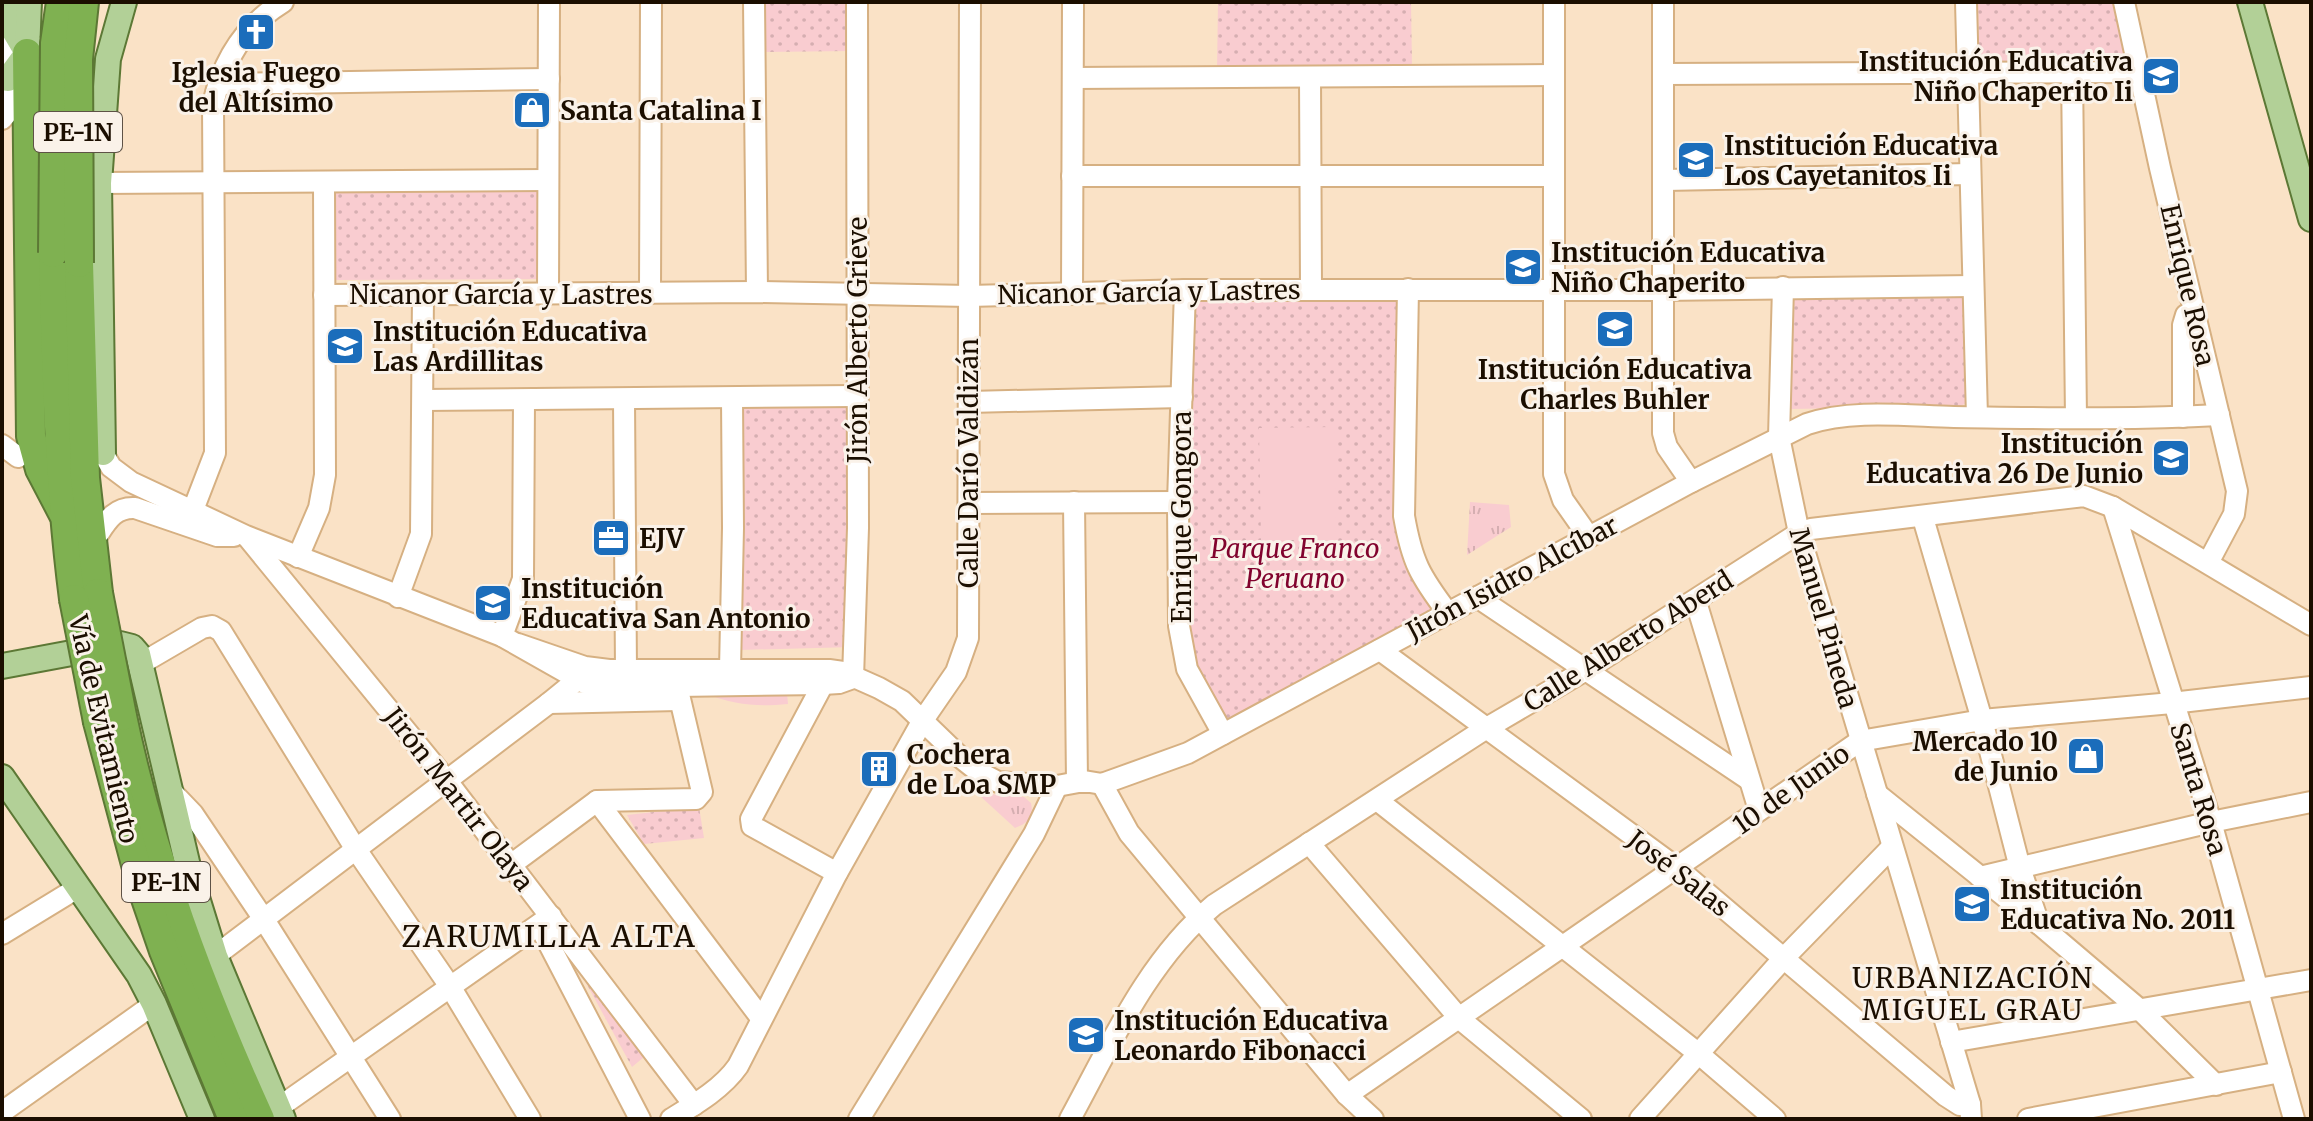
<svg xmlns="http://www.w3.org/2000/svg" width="2313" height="1121" font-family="Merriweather,serif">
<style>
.grass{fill:url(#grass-tufts)}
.park{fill:url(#park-dots)}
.pitch{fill:#f9ccd0}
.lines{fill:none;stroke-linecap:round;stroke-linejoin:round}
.minor-casing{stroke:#d6b082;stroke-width:24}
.major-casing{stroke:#5c7835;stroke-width:28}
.highway-casing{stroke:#5c7835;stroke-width:32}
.minor{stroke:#fff;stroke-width:20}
.major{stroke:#b2d097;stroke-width:24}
.highway{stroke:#7fb151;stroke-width:28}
.highway-bridge-casing{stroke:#5c7835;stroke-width:32;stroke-linecap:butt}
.highway-bridge{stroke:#7fb151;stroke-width:28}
.labels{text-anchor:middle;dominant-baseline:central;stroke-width:6;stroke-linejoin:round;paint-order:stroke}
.shield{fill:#faf2e9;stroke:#5e5246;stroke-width:2}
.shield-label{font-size:24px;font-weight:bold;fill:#1b0e00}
.poi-label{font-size:26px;font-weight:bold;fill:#1b0e00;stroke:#faf2e9;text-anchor:start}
.street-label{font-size:26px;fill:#1b0e00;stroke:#faf2e9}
.park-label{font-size:26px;font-style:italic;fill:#81032e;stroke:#faf2e9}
.neighbourhood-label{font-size:28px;letter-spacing:2px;fill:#1b0e00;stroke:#faf2e9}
.quarter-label{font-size:30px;letter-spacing:2px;fill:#1b0e00;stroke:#faf2e9}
</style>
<defs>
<pattern id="grass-tufts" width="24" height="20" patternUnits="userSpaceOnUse" patternTransform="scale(2)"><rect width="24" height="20" fill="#f9ccd0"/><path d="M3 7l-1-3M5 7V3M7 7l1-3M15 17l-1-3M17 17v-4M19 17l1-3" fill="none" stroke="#d5aeb1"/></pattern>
<pattern id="park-dots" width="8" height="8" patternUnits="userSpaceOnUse" patternTransform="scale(2)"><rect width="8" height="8" fill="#f9ccd0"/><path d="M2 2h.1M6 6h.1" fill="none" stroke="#d5aeb1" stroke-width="1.8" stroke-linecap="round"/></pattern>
</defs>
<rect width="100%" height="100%" fill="#fae2c6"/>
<!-- grass -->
<g class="grass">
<polygon points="1470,502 1509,505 1511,527 1467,555"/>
<path d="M787,693l1,11c-31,3 -53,1 -82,-10z"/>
<path d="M990,794l34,3 7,6c3,14 -3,20 -16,25l-35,-32z"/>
</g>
<!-- park -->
<g class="park">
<polygon points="763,2 851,2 851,51 763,52"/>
<polygon points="1218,2 1411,2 1412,67 1217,70"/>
<polygon points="1978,2 2115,2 2128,57 2125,62 1979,64"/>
<polygon points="332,187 543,188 544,279 332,280"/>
<polygon points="1408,289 1404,516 1448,613 1223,734 1187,669 1185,290"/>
<polygon points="1795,293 1964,293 1967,403 1960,406 1791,409 1786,404 1787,299"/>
<polygon points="738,405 852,405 853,647 739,650"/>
<polygon points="699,807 704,838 644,844 627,815"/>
<polygon points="562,939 650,1052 632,1067"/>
</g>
<!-- pitch -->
<polygon class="pitch" points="1334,427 1336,540 1261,540 1259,428"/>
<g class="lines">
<!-- minor casing -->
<g class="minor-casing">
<g id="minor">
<polyline points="754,2 757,292"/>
<polyline points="1554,2 1554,474 1563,500 1589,537"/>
<polyline points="1663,2 1663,433 1667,447 1691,482"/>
<polyline points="1966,2 1977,417"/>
<polyline points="2124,2 2160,168 2237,491 2234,514 2208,563"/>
<polyline points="2072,72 2076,418"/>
<polyline points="1663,74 2139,72"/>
<polyline points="1310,77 1311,289"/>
<polyline points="1073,78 1554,75"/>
<polyline points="218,84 549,79"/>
<polyline points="2,119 7,113 10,24"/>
<polyline points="1072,176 1553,176"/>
<polyline points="1665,180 1970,174"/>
<polyline points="99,183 548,180"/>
<polyline points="1783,287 1779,437 1799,533 1970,1104 1971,1119"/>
<path d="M1408,289l-4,227c8,46 16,60 44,97"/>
<polyline points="1185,290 1178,502 1179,626 1187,669 1223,734"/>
<polyline points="650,293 651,2"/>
<polyline points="548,294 549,2"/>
<polyline points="1072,294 1073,2"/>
<polyline points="324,295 757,292 969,296 1185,290 1662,290 1973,286"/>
<polyline points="423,400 856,396"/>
<polyline points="624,400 626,670"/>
<polyline points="969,402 1182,397"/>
<polyline points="2183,417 2183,325 2186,315 2194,312"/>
<polyline points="2,445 18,457"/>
<polyline points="103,453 111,467 131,482 246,536 502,636 585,683 677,686 823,684 839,683 853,678"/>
<polyline points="1074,502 1077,782"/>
<polyline points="969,503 1178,502"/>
<polyline points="2113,507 2211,822 2294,1119"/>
<path d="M193,510l22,-57 -2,-349c10,-44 31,-78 70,-102"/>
<polyline points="1923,518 1982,720 2020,868 2039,924"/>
<path d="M99,533c9,-14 17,-26 36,-25l82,28h17"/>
<polyline points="249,539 447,781 694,1105"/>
<polyline points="298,557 319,508 325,475 324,183"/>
<polyline points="398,597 421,534 423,294"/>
<polyline points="1477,597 1748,779"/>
<polyline points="1696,602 1759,810"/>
<polyline points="502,636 523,579 524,400"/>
<path d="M518,644l67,23 24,3h220l14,2 36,16 23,13 58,56 19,15 19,10 59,4 27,-5 18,3 86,-31 503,-271 116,-58c45,-15 100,-8 147,-7 88,1 177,3 265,-2"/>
<polyline points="1380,650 1677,868 1946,1096 1960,1105 1970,1104"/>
<polyline points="142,663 202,628 212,626 221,631 355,848 451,988 530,1119"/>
<polyline points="730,669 733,528 732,399"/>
<polyline points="853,678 858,528 857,2"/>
<polyline points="823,684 751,819 752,826 837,873"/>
<polyline points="549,703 678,700"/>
<polyline points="1102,784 1129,833 1347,1095 1373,1119"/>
<polyline points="170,790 193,814 263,918 390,1119"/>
<polyline points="1877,794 2039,924 2139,1009 2216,1085"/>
<polyline points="1377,800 1699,1054 1775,1119"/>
<polyline points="597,801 761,1018"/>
<polyline points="1309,843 1460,1019 1581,1119"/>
<polyline points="512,864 597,801 696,799 702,792 677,686"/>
<polyline points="1980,877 2211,822 2311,802"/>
<polyline points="539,925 640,1119"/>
<polyline points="2,934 79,887"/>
<polyline points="215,956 549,703 587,672"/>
<polyline points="1951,1042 2311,980"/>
<polyline points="1347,1095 1860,741 1982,720 2172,703 2311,687"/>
<polyline points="278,1108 551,916"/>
<polyline points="2,1112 154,1004"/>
<path d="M671,1119c23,-14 51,-30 67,-53l99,-193 86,-153 33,-48 12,-34 2,-636"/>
<polyline points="859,1119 1034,834 1057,786"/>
<path d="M1070,1119c41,-75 77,-158 144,-214l271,-176 99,-58 215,-138 12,-4 273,-33 29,11 198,118"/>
<polyline points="1640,1119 1783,959 1892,847"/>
<polyline points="2028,1119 2281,1072"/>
</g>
</g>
<!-- major casing -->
<g class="major-casing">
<g id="major">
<polyline points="5,2 10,24 27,53"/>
<polyline points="2250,2 2311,219"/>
<polyline points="27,52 29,2"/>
<polyline points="8,79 27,53 36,49"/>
<polyline points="103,453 99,183 108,59 124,2"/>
<polyline points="2,666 120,644 132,647 138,654 190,875 215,956 283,1119"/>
<polyline points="2,777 139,975 154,1004 202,1119"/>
</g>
</g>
<!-- highway casing -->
<g class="highway-casing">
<g id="highway">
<polyline points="27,53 31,436 40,469 63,513"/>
<path d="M53,253c3,117 6,229 21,346"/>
<polyline points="79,263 85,478 98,593"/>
<path d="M122,716c29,140 79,273 138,403"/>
<polyline points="98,722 142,887 164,951 233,1119"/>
</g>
</g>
<!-- minor -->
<use href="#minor" class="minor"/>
<!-- major -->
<use href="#major" class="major"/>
<!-- highway -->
<use href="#highway" class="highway"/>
<!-- highway-bridge casing -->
<g class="highway-bridge-casing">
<g id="highway-bridge">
<polyline points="53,253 55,43 61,2"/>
<polyline points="79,263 78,59 84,2"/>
<polyline points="98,593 122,716"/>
<polyline points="74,599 98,722"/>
</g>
</g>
<!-- highway-bridge -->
<use href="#highway-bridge" class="highway-bridge"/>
</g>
<!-- icons -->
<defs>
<g id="church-square" transform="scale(2)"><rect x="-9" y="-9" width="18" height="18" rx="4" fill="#1b6dbb" stroke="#faf2e9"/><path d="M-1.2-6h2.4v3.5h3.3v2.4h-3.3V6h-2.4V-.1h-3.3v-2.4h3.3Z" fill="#fff"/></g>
<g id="school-square" transform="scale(2)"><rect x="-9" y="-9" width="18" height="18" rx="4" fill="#1b6dbb" stroke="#faf2e9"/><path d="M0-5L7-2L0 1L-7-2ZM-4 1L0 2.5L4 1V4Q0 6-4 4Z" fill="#fff"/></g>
<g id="shop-square" transform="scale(2)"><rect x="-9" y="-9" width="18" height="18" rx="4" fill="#1b6dbb" stroke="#faf2e9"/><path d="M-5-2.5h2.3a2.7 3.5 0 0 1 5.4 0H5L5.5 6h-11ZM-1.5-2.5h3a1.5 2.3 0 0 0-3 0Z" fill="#fff"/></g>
<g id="office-square" transform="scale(2)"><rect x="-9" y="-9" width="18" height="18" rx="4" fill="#1b6dbb" stroke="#faf2e9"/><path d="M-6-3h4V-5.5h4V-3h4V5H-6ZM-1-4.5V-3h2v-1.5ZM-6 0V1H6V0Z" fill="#fff"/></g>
<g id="building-square" transform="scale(2)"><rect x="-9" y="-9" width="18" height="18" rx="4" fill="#1b6dbb" stroke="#faf2e9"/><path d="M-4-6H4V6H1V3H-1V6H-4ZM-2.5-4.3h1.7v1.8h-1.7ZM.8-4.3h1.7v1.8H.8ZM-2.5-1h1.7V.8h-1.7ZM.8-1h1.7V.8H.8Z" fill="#fff"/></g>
</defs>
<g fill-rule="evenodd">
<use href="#church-square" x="256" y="32"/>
<use href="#school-square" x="2161" y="76"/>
<use href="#shop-square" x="532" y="110"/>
<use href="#school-square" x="1696" y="160"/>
<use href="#school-square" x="1523" y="267"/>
<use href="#school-square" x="1615" y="329"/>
<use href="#school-square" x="345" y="346"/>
<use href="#school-square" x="2171" y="458"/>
<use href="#office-square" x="611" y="538"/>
<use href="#school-square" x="493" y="603"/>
<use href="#shop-square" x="2086" y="756"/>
<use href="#building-square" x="879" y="769"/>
<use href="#school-square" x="1972" y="904"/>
<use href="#school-square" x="1086" y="1035"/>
</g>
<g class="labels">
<!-- shield labels -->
<g class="shield">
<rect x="34" y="112" width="88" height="40" rx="6"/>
<rect x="122" y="862" width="88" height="40" rx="6"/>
</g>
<g class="shield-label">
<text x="78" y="132">PE-1N</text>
<text x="166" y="882">PE-1N</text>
</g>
<!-- poi labels -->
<g class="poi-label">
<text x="2133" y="61" text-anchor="end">Institución Educativa<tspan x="2133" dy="30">Niño Chaperito Ii</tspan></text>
<text x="256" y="72" text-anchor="middle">Iglesia Fuego<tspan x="256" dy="30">del Altísimo</tspan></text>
<text x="560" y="110">Santa Catalina I</text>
<text x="1724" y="145">Institución Educativa<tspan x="1724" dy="30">Los Cayetanitos Ii</tspan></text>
<text x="1551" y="252">Institución Educativa<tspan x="1551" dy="30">Niño Chaperito</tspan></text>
<text x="373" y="331">Institución Educativa<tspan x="373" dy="30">Las Ardillitas</tspan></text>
<text x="1615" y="369" text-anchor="middle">Institución Educativa<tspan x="1615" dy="30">Charles Buhler</tspan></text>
<text x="2143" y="443" text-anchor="end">Institución<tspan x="2143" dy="30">Educativa 26 De Junio</tspan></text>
<text x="639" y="538">EJV</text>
<text x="521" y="588">Institución<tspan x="521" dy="30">Educativa San Antonio</tspan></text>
<text x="2058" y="741" text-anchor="end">Mercado 10<tspan x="2058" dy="30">de Junio</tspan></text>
<text x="907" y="754">Cochera<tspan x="907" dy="30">de Loa SMP</tspan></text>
<text x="2000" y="889">Institución<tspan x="2000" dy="30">Educativa No. 2011</tspan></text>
<text x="1114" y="1020">Institución Educativa<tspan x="1114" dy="30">Leonardo Fibonacci</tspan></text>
</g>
<!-- street labels -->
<g class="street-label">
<text transform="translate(2188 285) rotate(77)">Enrique Rosa</text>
<text transform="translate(1149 292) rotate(-1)">Nicanor García y Lastres</text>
<text x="501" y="294">Nicanor García y Lastres</text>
<text transform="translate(857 340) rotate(-90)">Jirón Alberto Grieve</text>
<text transform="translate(968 463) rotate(-90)">Calle Darío Valdizán</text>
<text transform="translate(1181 517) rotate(-90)">Enrique Gongora</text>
<text transform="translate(1512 578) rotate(-28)">Jirón Isidro Alcíbar</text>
<text transform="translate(1824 618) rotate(74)">Manuel Pineda</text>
<text transform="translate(1628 641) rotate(-32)">Calle Alberto Aberd</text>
<text transform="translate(104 729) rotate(77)">Vía de Evitamiento</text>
<text transform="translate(1791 789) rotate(-35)">10 de Junio</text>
<text transform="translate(2199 789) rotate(73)">Santa Rosa</text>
<text transform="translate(459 799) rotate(52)">Jirón Martir Olaya</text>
<text transform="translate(1679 873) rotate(38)">José Salas</text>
</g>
<!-- park labels -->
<g class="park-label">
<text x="1295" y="548">Parque Franco<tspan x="1295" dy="30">Peruano</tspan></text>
</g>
<!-- neighbourhood labels -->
<g class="neighbourhood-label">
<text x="1973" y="978">URBANIZACIÓN<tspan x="1973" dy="32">MIGUEL GRAU</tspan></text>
</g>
<!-- quarter labels -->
<g class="quarter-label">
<text x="549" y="936">ZARUMILLA ALTA</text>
</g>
</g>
<!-- border -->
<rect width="2313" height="1121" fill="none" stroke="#1b0e00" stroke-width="8"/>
</svg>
